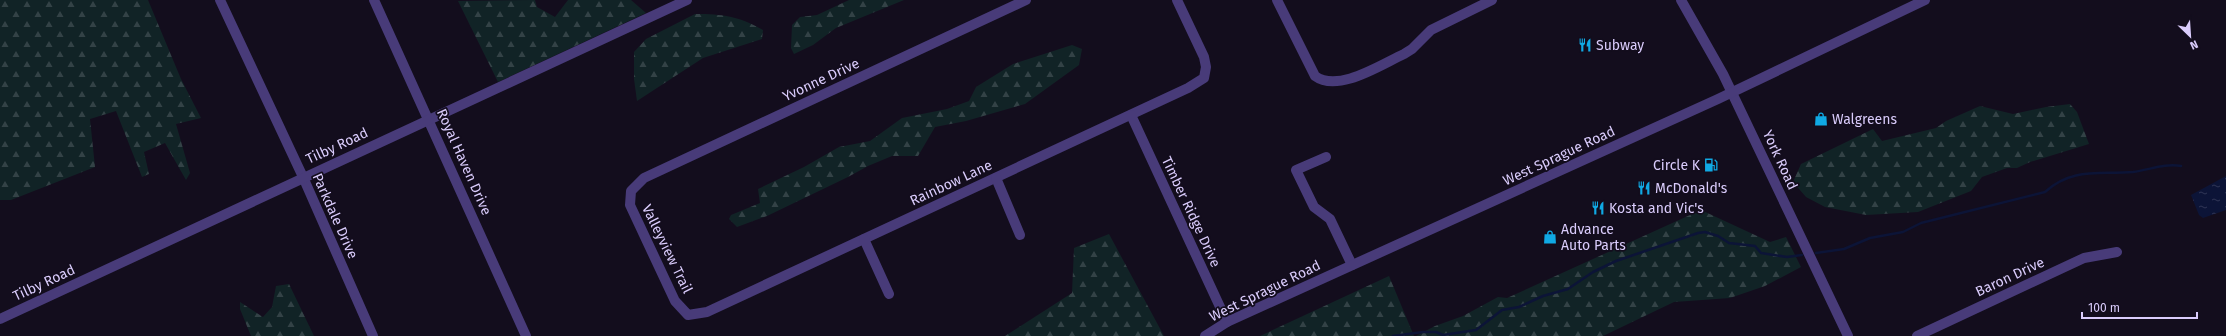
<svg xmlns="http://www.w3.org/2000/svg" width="2226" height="336" font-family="'Fira Sans',sans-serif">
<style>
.forest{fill:url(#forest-firs)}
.water{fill:url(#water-ripples)}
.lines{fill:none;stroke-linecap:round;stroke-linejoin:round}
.stream{stroke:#0c1437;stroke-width:2.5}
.minor{stroke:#483b79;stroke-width:10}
.labels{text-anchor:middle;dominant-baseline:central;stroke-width:3.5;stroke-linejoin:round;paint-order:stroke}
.poi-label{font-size:14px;fill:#daccfc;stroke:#130d1d;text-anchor:start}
.street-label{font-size:14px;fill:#daccfc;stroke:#130d1d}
</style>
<defs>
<pattern id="forest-firs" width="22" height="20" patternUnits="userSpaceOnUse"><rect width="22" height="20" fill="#112326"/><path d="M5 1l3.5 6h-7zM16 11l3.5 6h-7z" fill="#334246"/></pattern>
<pattern id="water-ripples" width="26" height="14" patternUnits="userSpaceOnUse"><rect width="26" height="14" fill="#0c1437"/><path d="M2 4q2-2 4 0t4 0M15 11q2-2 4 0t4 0" fill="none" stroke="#2f3555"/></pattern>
</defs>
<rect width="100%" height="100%" fill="#130d1d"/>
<!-- forest -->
<g class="forest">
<polygon points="0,0 148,0 181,79 201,118 176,124 190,173 186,180 165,143 144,152 149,174 142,177 116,111 90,119 95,167 11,200 0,200"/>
<polygon points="535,0 537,7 555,17 568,0 631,0 646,13 498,82 458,1"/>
<polygon points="849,0 904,0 836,28 813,45 794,54 791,48 792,25 800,17 817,15"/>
<path d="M695,14c28,0 43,2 68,16l-1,9 -59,19 -66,43 -3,-22v-27l12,-13z"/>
<polygon points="1072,45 1082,49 1079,65 1025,104 966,121 935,127 918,156 892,156 868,166 848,177 767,216 737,227 729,219 731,215 760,203 758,189 804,167 839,147 870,141 902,118 947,109 969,101 976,87 1013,64"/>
<polygon points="2070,104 2077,112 2089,144 2030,162 2017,168 2007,168 1982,177 1971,191 1918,212 1866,215 1825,207 1806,197 1793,182 1801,164 1873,129 1882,141 1936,128 1946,121 1980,106 2013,114 2046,107"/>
<polygon points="1701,210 1770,242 1786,237 1801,267 1765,286 1730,298 1674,302 1603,336 1416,336 1435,326 1463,316 1498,297 1507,298"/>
<polygon points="1109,234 1164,336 1005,336 1072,293 1074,248"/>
<polygon points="1389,276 1414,336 1260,336"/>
<polygon points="289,284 314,336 251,336 240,309 240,302 263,317 272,307 276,286"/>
</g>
<!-- water -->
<polygon class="water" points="2226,176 2226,210 2203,218 2199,215 2191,195"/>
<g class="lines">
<!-- stream -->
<g class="stream">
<path d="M1816,253l28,-4 26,-11 33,-6 18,-9 124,-31c27,-25 55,-17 88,-20 16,-2 32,-9 48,-6"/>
<polyline points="1393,336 1423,332 1436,332 1443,335 1476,330 1502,310 1519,307 1543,296 1568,289 1593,272 1616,261 1698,233 1705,232 1718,236 1729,243 1755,246 1761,253 1787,257 1802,255"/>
</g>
<!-- minor -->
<g class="minor">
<polyline points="220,0 303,177 373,336"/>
<polyline points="374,0 526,336"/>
<polyline points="1026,0 644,178 631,191 630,205 675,301 688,315 707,312 1188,88 1204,78 1206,67 1204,57 1177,0"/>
<path d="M1277,0l38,76c23,17 65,-11 89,-22l8,-5 19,-19 61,-30"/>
<polyline points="1681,0 1723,74 1848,336"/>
<polyline points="1131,115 1227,322"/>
<polyline points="1326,157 1296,170 1314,207 1330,219 1352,265"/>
<polyline points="996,178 1020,235"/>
<polyline points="864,239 889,294"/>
<polyline points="0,319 687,0"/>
<polyline points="1205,336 1227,322 1718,99 1925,0"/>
<polyline points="1917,336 2084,258 2117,252"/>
</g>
</g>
<!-- icons -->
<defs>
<g id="restaurant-bare" transform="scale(1.08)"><path d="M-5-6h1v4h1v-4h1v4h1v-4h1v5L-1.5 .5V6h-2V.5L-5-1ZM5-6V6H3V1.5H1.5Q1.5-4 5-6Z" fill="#10a9e4" stroke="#130d1d" stroke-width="2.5" paint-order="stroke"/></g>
<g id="shop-bare" transform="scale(1.08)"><path d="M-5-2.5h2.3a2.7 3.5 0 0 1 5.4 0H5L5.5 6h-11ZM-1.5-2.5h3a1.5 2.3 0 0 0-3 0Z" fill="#10a9e4" stroke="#130d1d" stroke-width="2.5" paint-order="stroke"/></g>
<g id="fuel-bare" transform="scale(1.08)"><path d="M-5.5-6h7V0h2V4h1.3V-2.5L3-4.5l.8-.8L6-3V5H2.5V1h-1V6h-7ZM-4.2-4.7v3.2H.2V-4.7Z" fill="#10a9e4" stroke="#130d1d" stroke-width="2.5" paint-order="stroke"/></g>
</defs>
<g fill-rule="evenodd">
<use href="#restaurant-bare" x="1585" y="45"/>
<use href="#shop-bare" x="1821" y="119"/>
<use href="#fuel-bare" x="1711" y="165"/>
<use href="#restaurant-bare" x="1644" y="188"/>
<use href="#restaurant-bare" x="1598" y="208"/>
<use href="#shop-bare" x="1550" y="237"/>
</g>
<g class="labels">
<!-- poi labels -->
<g class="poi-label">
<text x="1596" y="45">Subway</text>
<text x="1832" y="119">Walgreens</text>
<text x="1700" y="165" text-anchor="end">Circle K</text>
<text x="1655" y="188">McDonald's</text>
<text x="1609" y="208">Kosta and Vic's</text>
<text x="1561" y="229">Advance<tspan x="1561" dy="16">Auto Parts</tspan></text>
</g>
<!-- street labels -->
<g class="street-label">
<text transform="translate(821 80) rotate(-25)">Yvonne Drive</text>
<text transform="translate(337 146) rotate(-25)">Tilby Road</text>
<text transform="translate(1559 156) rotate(-25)">West Sprague Road</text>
<text transform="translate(1780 160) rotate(65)">York Road</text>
<text transform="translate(464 162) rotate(66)">Royal Haven Drive</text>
<text transform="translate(951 183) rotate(-25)">Rainbow Lane</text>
<text transform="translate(1191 212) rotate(65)">Timber Ridge Drive</text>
<text transform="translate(335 216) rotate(66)">Parkdale Drive</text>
<text transform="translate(667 249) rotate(64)">Valleyview Trail</text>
<text transform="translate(2010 277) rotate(-25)">Baron Drive</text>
<text transform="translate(44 283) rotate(-25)">Tilby Road</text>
<text transform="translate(1265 291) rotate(-26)">West Sprague Road</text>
</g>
</g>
<!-- north arrow -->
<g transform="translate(2190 36) rotate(155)" stroke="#130d1d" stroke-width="3" paint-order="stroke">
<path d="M0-3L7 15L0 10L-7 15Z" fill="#daccfc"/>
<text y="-6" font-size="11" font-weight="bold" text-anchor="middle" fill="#daccfc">N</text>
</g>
<!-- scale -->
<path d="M2082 312v6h115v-6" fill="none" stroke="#daccfc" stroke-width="2"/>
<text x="2088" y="312" font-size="12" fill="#daccfc" stroke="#130d1d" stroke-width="3" paint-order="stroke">100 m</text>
</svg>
